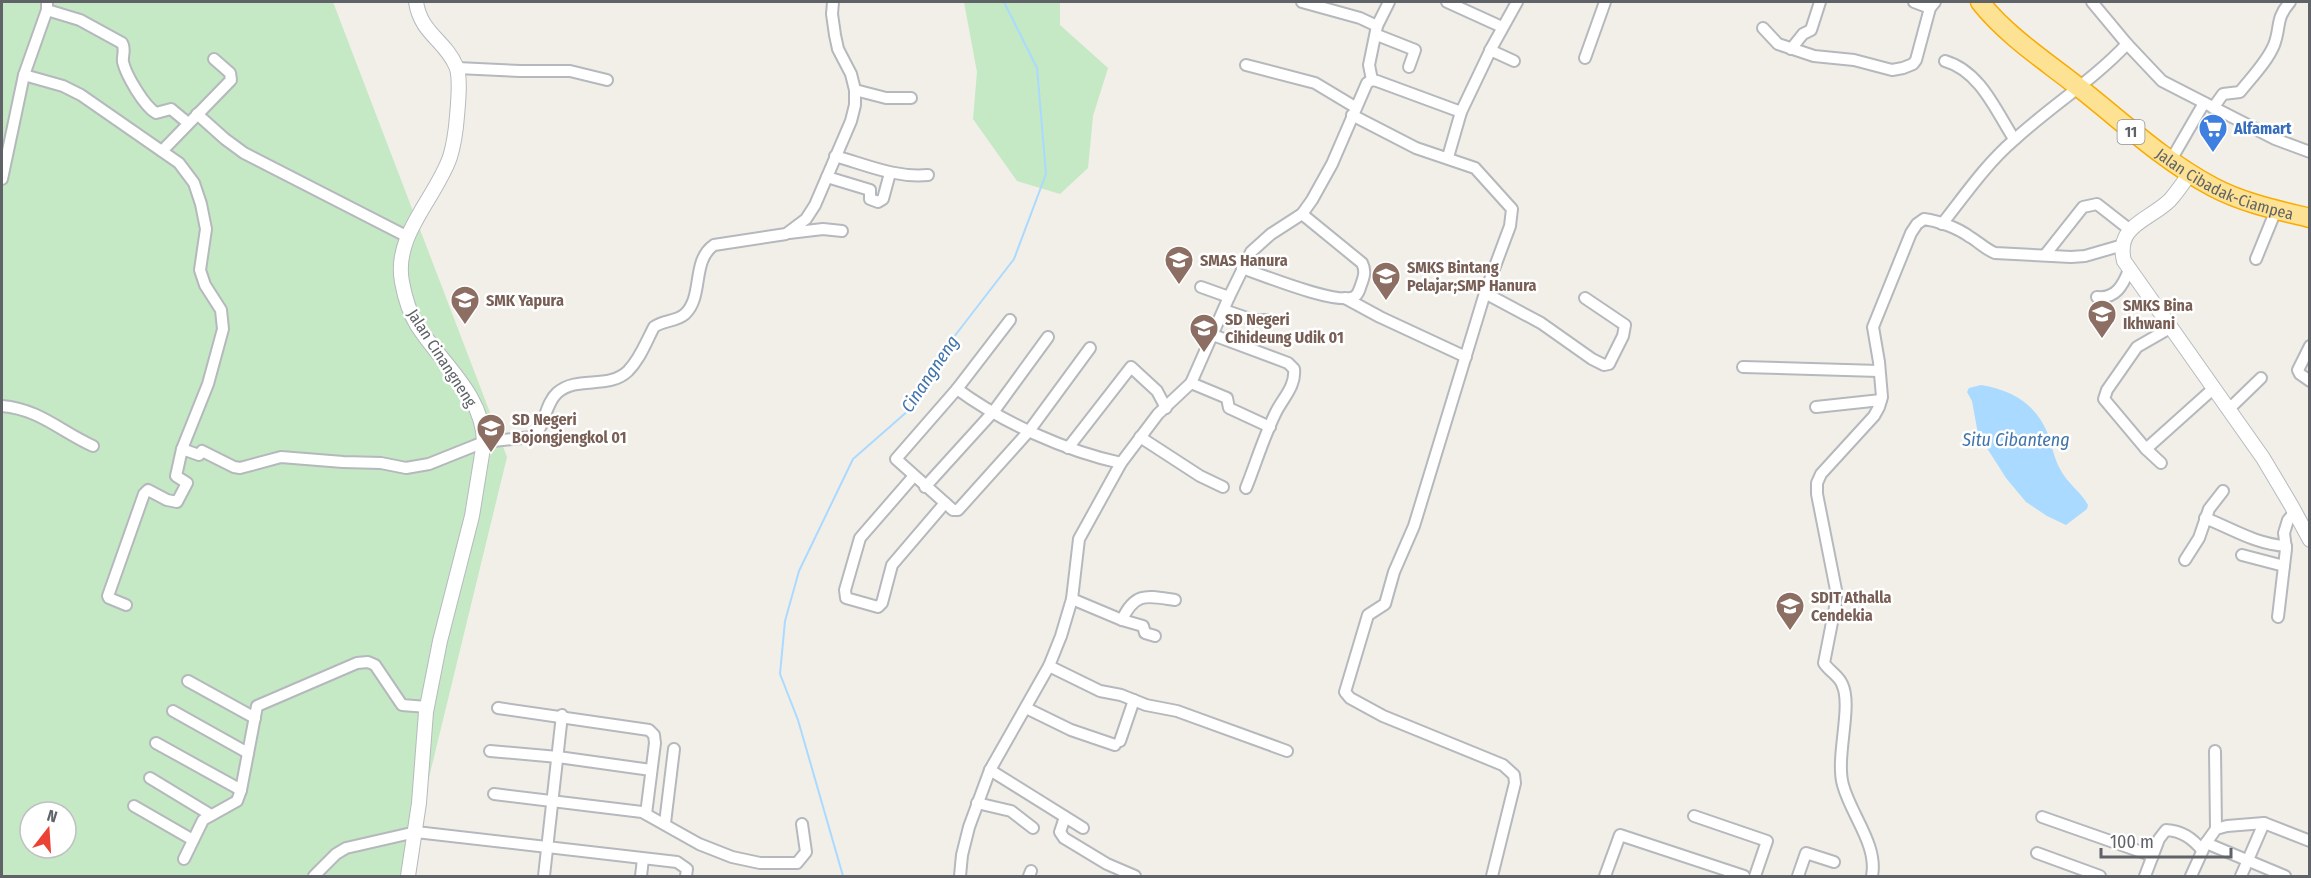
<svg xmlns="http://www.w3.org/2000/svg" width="2311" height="878" font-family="'Fira Sans Condensed',sans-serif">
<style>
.green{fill:#c5e8c5;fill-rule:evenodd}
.water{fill:#aadaff}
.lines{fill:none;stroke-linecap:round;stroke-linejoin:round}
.stream{stroke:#aadaff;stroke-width:2}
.street-casing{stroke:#b5b8bc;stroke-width:14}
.secondary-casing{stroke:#b6babf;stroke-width:16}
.highway-casing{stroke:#f9ab00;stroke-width:21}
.street{stroke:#fff;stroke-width:10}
.secondary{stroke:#fff;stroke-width:14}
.highway{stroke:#fde293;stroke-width:18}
.labels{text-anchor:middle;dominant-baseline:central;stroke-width:5;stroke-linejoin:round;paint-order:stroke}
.shield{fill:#fff;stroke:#8f9295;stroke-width:1.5}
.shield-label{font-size:15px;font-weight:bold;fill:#5f6368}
.shop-label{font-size:16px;font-weight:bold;fill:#366cbe;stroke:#fff;text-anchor:start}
.street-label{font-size:16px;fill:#5f6368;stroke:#fff}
.education-label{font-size:16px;font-weight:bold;fill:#785e54;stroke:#fff;text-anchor:start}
.water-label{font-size:18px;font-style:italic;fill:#4174aa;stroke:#fff}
</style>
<rect width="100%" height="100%" fill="#f1efe8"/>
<!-- green -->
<g class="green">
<path d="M2,2h331l174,455 -102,419h-403zM30,812h36v36h-36z"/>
<polygon points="964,2 1060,2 1060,25 1108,68 1093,116 1088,168 1060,194 1017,181 973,119 977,72"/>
</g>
<!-- water -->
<path class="water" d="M1981,385c31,5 55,19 67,49 4,12 6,24 12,35 7,14 21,23 28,36l-1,4 -21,16 -19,-9 -21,-14 -20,-24 -28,-44 -6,-33 -5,-9 2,-4z"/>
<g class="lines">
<!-- stream -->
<polyline class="stream" points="843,876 798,720 780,674 785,621 799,571 853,459 909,410 930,368 1014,259 1046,174 1037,68 1004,2"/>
<!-- street casing -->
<g class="street-casing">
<g id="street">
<polyline points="1302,2 1360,18 1377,26 1369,65 1372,80"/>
<polyline points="1447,2 1502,27"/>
<polyline points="1914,2 1930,8"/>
<polyline points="2092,2 2127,44 2162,81 2275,139 2310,152"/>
<path d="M47,10l33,10 42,23c4,7 0,12 1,19 3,13 21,44 33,51l15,-4 17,14"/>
<polyline points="1377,26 1389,2"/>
<polyline points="1763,28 1778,44 1814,56 1854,60 1892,70 1903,68 1913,64 1916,60 1930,8 1935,2"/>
<polyline points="1377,35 1415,50 1409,67"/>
<polyline points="1791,49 1803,34 1811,30 1820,2"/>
<polyline points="1490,50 1514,61"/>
<polyline points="1585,58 1605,2"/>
<path d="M1945,61c35,10 51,50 69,78"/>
<polyline points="1246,65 1315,83 1355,107"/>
<polyline points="457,68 520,71 570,71 607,80"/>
<polyline points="24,75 63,86 81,95 179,163 194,183 201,204 206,229 200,270 205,285 221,310 223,329 208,384 182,449 176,476 187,483 177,502 167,500 148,490 144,494 108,596 109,598 126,605"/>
<polyline points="855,90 886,98 911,98"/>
<path d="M2213,108l10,-14 17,-2c11,-14 27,-30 34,-47 7,-18 1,-26 16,-43"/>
<polyline points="197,114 225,139 244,153 408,237"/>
<polyline points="1352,115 1416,148 1475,168 1512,209 1510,226 1485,293 1414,526 1394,572 1385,604 1368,615 1345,692 1350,698 1383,716 1503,765 1514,775 1515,783 1492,876"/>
<polyline points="162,151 231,80 230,73 214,59"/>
<path d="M835,156c32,9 60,22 93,19"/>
<polyline points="1448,157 1461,112"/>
<polyline points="2171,160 2204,103"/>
<polyline points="827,177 870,190 870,199 878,202 883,199 890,173"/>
<polyline points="2,179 24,75 47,10 47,2"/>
<path d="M1942,224c23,-29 44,-60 72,-84 37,-34 78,-59 113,-96"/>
<polyline points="789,233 823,229 842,231"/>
<polyline points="2045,255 2083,207 2097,204 2129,229"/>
<polyline points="2256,259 2276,210"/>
<path d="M1242,268c21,7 93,37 112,29 5,-3 5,-7 7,-12 3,-8 5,-14 1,-22l-60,-49"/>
<polyline points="1201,287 1229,297"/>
<polyline points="1485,293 1541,323 1592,359 1604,365 1609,364 1623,336 1625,325 1585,298"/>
<path d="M2097,297c19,2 26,-12 32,-27"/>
<polyline points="1345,298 1380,317 1466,357"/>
<polyline points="1224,310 1253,320 1269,320"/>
<path d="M1010,320l-53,69c46,34 109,62 164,74"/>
<polyline points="2170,328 2137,347 2107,390 2104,399 2146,449 2214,388"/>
<path d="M1213,335l75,28 6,6c2,17 -11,29 -18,43 -12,24 -20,51 -30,76"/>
<polyline points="2310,346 2298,370 2300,374 2310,381"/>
<polyline points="1743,367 1879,371"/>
<polyline points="1191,383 1227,398 1229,408 1270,427"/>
<polyline points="957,389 896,459 953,510 958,510 1029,431 1090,348"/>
<path d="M2,406c37,3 58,25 91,40"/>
<polyline points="1816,407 1881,400"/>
<polyline points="2229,409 2261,378"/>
<polyline points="1140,437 1200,476 1223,487"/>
<polyline points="1068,448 1131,367 1157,391 1166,408"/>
<path d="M182,449l17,6 3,-4 32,16 6,1 41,-11 62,5 38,1 25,5 23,-4 55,-22 48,-5c14,-10 12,-32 25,-44 20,-18 51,-3 71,-22 12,-12 18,-29 26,-44 9,-7 22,-5 31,-13 19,-18 6,-53 29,-69l72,-11 20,-15 9,-14 36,-84 4,-16v-15l-4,-16 -13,-25 -3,-14 -3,-21 1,-12"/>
<polyline points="2146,449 2161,463"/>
<polyline points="913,477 860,538 845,590 846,598 878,607 882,603 892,565 945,503"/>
<polyline points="925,487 994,411 1048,337"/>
<path d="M2205,518c28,11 50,26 81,28"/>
<polyline points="2242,555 2284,566"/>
<polyline points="2185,560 2199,538 2209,509 2223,491"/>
<path d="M1072,599l50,21c13,-29 26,-24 53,-20"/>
<polyline points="2278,617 2286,549 2284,533 2288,520 2295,512"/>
<polyline points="1122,620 1143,626 1145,633 1155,636"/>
<polyline points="1049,666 1100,691 1121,695 1146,705 1177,711 1287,751"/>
<polyline points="188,681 255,718"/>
<polyline points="498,708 649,730 654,735 655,743 646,814"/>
<polyline points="1026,708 1071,730 1115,745"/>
<polyline points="173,711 248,753"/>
<polyline points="1120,741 1134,700"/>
<polyline points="156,743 241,790"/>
<polyline points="490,751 558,757 651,770"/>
<polyline points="2215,751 2216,829"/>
<polyline points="990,770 1083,828"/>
<polyline points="150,778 211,815"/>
<polyline points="494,794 642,812 699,844 732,857 760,863 797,863 806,852 802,824"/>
<polyline points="977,803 1011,811 1033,828"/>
<polyline points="134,806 193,840"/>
<polyline points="1694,816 1767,841 1755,876"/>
<polyline points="1065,817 1060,832 1064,838 1107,864 1135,876"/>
<polyline points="2042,817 2153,856"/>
<polyline points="665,823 674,749"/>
<polyline points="2206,843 2285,876"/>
<polyline points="2037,853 2100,876"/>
<polyline points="184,859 203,820 237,801 241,790 257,706 357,663 368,662 375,665 402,705 427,707"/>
<polyline points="314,876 336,854 346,848 416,832 677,862 687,869 686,876"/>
<polyline points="544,876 562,715"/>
<polyline points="641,876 643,859"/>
<polyline points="960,876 962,855 969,827 990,770 1049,666 1061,636 1072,599 1079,539 1121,463 1158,414 1191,383 1229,297 1251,252 1271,234 1302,214 1312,200 1332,164 1367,83 1372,80 1377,81 1461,112 1492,47 1517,2"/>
<polyline points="1029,876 1031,871"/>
<polyline points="1605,876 1620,835 1744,876"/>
<polyline points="1798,876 1806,853 1834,862"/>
<path d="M1872,876c6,-31 -21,-61 -29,-91 -8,-28 10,-79 -1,-101 -3,-8 -13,-13 -18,-21l12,-61v-12l-19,-96v-11l4,-9 53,-58 5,-9 3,-10 -3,-35 -6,-35 38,-94 6,-9 7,-5c15,2 34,9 46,18 9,5 15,12 25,16l76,4 14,-1 38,-11"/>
<path d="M2145,876l14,-37 7,-9c16,1 26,8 36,20"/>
<polyline points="2191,876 2206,843 2216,829 2227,826 2264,823 2310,841"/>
<polyline points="2241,876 2264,823"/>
</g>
</g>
<!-- secondary casing -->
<g class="secondary-casing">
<g id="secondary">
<path d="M2190,173c-6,9 -13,19 -20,27 -20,20 -55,25 -46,61l139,197 28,47 19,35"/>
<path d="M408,876l11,-73 7,-91 14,-71 32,-125 12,-74c-1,-48 -43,-79 -67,-117 -8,-13 -12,-27 -15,-43 -9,-47 34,-84 48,-125 4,-13 6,-28 7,-41 1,-12 4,-39 -1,-50 -11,-26 -35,-32 -40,-64"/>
</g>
</g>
<!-- highway casing -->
<g class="highway-casing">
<g id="highway">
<path id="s1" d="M1980,2c26,33 64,58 97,84 45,35 85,74 136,101 30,16 64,23 97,31"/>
</g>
</g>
<!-- street -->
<use href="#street" class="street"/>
<!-- secondary -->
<use href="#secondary" class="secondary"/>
<!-- highway -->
<use href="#highway" class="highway"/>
</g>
<!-- icons -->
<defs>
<g id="supermarket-pin" transform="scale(1.5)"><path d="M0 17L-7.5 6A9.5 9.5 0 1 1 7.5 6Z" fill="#3f7fe0" stroke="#fff"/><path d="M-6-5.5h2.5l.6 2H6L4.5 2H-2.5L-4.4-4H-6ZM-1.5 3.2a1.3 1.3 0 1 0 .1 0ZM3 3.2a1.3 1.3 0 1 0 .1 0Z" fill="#fff"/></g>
<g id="school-pin" transform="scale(1.5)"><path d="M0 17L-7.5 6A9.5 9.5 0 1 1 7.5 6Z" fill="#8d6e63" stroke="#fff"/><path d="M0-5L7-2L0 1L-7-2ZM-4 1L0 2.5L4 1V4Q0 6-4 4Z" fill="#fff"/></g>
</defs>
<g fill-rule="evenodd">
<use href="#supermarket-pin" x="2213" y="128"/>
<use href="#school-pin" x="1179" y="260"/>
<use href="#school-pin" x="1386" y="276"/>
<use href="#school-pin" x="465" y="300"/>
<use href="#school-pin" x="2102" y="314"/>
<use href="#school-pin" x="1204" y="328"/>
<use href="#school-pin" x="491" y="428"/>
<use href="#school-pin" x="1790" y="606"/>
</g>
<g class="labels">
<!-- shield labels -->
<rect class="shield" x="2117.5" y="120" width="27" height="24" rx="4.5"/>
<g class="shield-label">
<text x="2131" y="132">11</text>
</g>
<!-- shop labels -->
<g class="shop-label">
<text x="2234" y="128">Alfamart</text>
</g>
<!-- street labels -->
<g class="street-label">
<text stroke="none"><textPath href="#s1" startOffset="308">Jalan Cibadak-Ciampea</textPath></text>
<text transform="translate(442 358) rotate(57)">Jalan Cinangneng</text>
</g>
<!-- education labels -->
<g class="education-label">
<text x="1200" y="260">SMAS Hanura</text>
<text x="1407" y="267">SMKS Bintang<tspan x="1407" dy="18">Pelajar;SMP Hanura</tspan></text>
<text x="486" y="300">SMK Yapura</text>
<text x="2123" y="305">SMKS Bina<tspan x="2123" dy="18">Ikhwani</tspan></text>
<text x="1225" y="319">SD Negeri<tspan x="1225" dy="18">Cihideung Udik 01</tspan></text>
<text x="512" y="419">SD Negeri<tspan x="512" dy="18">Bojongjengkol 01</tspan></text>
<text x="1811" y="597">SDIT Athalla<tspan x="1811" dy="18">Cendekia</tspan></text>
</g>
<!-- water labels -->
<g class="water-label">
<text transform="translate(930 374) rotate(-56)">Cinangneng</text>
<text x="2016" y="440">Situ Cibanteng</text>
</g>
</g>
<!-- border -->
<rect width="2311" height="878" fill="none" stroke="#5f6368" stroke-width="6"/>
<!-- north arrow -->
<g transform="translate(48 830) rotate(17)"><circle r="28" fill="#ffffff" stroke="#bfc1c3" stroke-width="1.5"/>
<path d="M0-4.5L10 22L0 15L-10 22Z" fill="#ea4335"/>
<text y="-9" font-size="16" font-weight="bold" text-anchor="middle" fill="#5f6368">N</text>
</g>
<!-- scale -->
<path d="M2101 848v9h130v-9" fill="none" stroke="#5f6368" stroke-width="3"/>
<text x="2110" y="848" font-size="18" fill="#5f6368" stroke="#ffffff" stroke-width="4.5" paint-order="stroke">100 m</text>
</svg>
